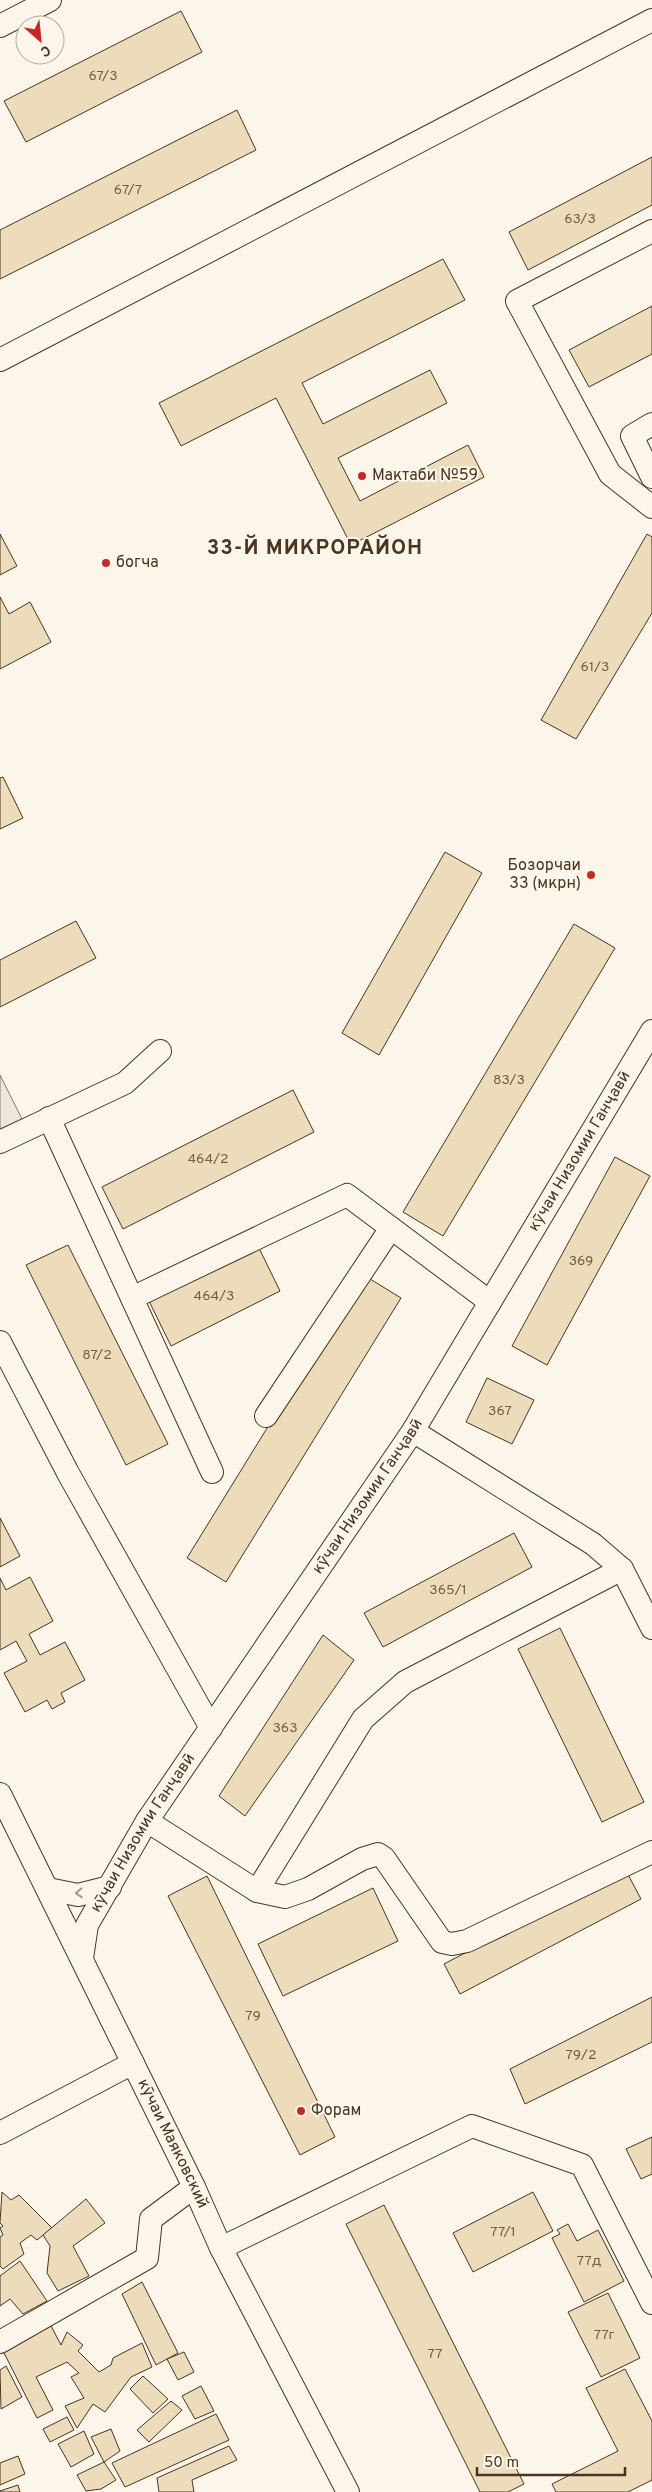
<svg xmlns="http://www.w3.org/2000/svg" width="652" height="2492" font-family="Overpass,sans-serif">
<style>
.green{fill:#ede6d9;stroke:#887966}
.building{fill:#ecdcbc;stroke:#4a3520}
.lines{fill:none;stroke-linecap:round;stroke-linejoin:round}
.minor-casing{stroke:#4a3520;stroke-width:24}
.minor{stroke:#fbf6e9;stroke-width:22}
.oneway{stroke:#a29684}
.poi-dot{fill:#c62828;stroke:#fbf6e9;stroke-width:2}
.labels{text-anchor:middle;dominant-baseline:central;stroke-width:4;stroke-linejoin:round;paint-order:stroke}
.number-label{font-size:14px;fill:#725f47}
.poi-label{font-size:16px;fill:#4a3520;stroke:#fbf6e9;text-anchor:start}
.street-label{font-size:16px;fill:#4a3520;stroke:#fbf6e9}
.district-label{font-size:21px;font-weight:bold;letter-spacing:1px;fill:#4a3520;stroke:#fbf6e9}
</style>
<rect width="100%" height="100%" fill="#fbf6e9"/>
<!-- green -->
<polygon class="green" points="0,1075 22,1119 0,1129"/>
<!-- building -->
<g class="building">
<polygon points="181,11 202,52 26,142 4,101"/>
<polygon points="237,110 256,150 0,279 0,230"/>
<polygon points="652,157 652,205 528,270 509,232"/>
<polygon points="443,259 465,300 302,383 323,424 430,370 447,403 338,458 360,501 468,445 484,477 351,545 276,398 181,446 159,403"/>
<polygon points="652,306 652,354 589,387 569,350"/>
<polygon points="0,534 17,566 0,575"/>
<polygon points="647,534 652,537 652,613 576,739 541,720"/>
<polygon points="0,597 9,614 30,602 51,642 0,669"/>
<polygon points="3,777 23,818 0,829 0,778"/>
<polygon points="445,852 482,873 379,1055 342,1033"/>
<polygon points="76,921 96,958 0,1007 0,960"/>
<polygon points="574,924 615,948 443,1236 403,1212"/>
<polygon points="293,1090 314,1132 123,1229 102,1187"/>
<polygon points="615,1157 650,1176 547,1365 512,1346"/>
<polygon points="68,1245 168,1444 126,1465 26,1265"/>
<polygon points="258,1246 280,1291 171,1346 149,1301"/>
<polygon points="362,1274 401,1298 226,1582 187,1558"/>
<polygon points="487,1378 534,1400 512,1444 466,1422"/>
<polygon points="0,1518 20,1556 0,1567"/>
<polygon points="514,1533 532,1567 383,1647 364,1613"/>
<polygon points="30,1577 53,1621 29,1634 40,1655 65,1642 85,1680 61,1693 65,1702 52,1709 47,1700 25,1712 4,1673 27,1661 16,1641 0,1650 0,1578 6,1590"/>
<polygon points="560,1628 644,1802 602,1822 518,1649"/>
<polygon points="323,1635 354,1660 245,1816 219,1796"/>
<polygon points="625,1869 641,1899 460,1994 444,1964"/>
<polygon points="207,1876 335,2137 300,2155 168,1896"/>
<polygon points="373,1888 398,1941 283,1996 258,1944"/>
<polygon points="652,1997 652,2042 525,2104 510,2069"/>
<polygon points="652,2137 652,2174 641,2179 626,2149"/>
<polygon points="2,2192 11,2200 19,2195 52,2228 37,2240 31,2235 20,2243 24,2254 3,2269 0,2266 0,2237 3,2235 0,2228 3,2226 0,2223"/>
<polygon points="533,2192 553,2231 473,2272 453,2233"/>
<polygon points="86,2199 105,2223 73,2246 89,2276 58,2291 47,2273 50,2246 43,2235"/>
<polygon points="384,2205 524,2484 508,2492 480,2492 346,2224"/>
<polygon points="568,2224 577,2241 598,2230 624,2281 584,2302 552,2238 560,2234 557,2230"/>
<polygon points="20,2261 47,2301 23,2314 10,2299 0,2306 0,2276"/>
<polygon points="142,2282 178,2353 156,2365 122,2294"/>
<polygon points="608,2293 640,2358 601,2377 568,2312"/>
<polygon points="49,2322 61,2345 67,2332 83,2345 78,2351 99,2372 111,2365 113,2358 142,2343 152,2367 131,2377 105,2412 93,2404 77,2428 65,2406 84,2398 71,2377 79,2373 67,2362 36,2377 53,2410 37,2418 2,2349"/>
<polygon points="184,2352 194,2372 178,2380 167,2359"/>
<polygon points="6,2366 22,2397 1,2409 0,2370"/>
<polygon points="625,2369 652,2421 652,2480 628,2492 556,2492 552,2484 618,2451 586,2388"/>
<polygon points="143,2376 168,2399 153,2413 130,2389"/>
<polygon points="201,2386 214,2411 195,2419 182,2396"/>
<polygon points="171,2401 182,2410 149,2442 137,2430"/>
<polygon points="216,2414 229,2440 125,2487 112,2463"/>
<polygon points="67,2417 74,2430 50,2442 43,2429"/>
<polygon points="111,2429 120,2451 104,2462 91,2437"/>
<polygon points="84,2431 94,2454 71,2467 58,2444"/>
<polygon points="229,2446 237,2460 192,2480 194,2492 159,2492 157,2478"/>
<polygon points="18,2456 25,2474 0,2485 0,2463"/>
<polygon points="104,2462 116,2480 101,2489 86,2491 77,2475"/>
<polygon points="18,2485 20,2492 0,2492 0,2491"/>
</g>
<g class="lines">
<!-- minor casing -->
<g class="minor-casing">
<g id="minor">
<polyline points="0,26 50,0"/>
<polyline points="652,231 517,301 610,474 652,507"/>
<polyline points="0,360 652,20"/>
<polyline points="652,424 632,436 652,477"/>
<polyline points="49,1118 212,1472"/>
<polyline points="0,1142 125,1083 160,1051"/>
<polyline points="132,1298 347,1195 490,1302"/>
<polyline points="0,1342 68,1473 211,1728"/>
<polyline points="266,1416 391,1228"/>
<polyline points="413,1431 593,1544 622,1569 652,1628"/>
<path id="s1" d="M0,1794l194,393 27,61 127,244"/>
<polyline points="147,1821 257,1891 285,1897 308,1889 362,1859 378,1854 384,1858 442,1942 452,1944 467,1941 652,1852"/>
<polyline points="48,1889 78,1895 110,1887"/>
<polyline points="257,1891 363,1719 405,1682 622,1569"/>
<path id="s2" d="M82,1958l5,-33 60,-104 266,-390 239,-400"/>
<polyline points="0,2133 133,2063"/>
<polyline points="221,2248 472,2126 582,2165 652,2303"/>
<polyline points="0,2342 147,2258 151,2219 194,2187"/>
</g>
</g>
<!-- minor -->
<use href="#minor" class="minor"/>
</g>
<!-- one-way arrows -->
<defs><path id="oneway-chevron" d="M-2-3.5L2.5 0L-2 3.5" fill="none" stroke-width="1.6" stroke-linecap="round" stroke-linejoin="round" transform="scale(1.25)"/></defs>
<use class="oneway" href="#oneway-chevron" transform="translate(79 1893) rotate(177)"/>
<!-- markers -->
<g class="poi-dot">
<circle cx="362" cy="476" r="5"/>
<circle cx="106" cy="563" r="5"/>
<circle cx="591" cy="875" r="5"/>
<circle cx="301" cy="2111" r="5"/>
</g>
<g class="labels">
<!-- number labels -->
<g class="number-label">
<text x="103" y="76">67/3</text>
<text x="128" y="190">67/7</text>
<text x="580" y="219">63/3</text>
<text x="595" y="667">61/3</text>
<text x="509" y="1080">83/3</text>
<text x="208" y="1159">464/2</text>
<text x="581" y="1261">369</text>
<text x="214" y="1296">464/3</text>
<text x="97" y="1355">87/2</text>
<text x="500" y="1411">367</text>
<text x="448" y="1590">365/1</text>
<text x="285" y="1728">363</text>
<text x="253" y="2016">79</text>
<text x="581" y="2055">79/2</text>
<text x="503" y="2232">77/1</text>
<text x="589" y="2261">77д</text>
<text x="604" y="2335">77г</text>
<text x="435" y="2354">77</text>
</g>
<!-- poi labels -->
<g class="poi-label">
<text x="372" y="476">Мактаби №59</text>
<text x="116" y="563">богча</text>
<text x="581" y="866" text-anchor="end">Бозорчаи<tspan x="581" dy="18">33 (мкрн)</tspan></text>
<text x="311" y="2111">Форам</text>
</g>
<!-- street labels -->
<g class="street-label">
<text stroke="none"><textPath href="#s2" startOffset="951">кӯчаи Низомии Ганҷавӣ</textPath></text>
<text stroke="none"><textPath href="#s2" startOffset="546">кӯчаи Низомии Ганҷавӣ</textPath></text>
<text stroke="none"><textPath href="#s2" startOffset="141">кӯчаи Низомии Ганҷавӣ</textPath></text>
<text stroke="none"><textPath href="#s1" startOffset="390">кӯчаи Маяковский</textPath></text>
</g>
<!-- district labels -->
<g class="district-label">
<text x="315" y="548">33-Й МИКРОРАЙОН</text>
</g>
</g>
<!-- north arrow -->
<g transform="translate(40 40) rotate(153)"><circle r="24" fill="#fbf6e9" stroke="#b4a999"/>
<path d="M0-4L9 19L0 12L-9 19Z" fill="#c62828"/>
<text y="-8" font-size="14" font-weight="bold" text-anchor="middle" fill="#4a3520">С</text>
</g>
<!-- scale -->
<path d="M477 2467v8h148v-8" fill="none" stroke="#4a3520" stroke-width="2.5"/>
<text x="484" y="2467" font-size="15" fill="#4a3520" stroke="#fbf6e9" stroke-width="4" paint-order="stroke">50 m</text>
</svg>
